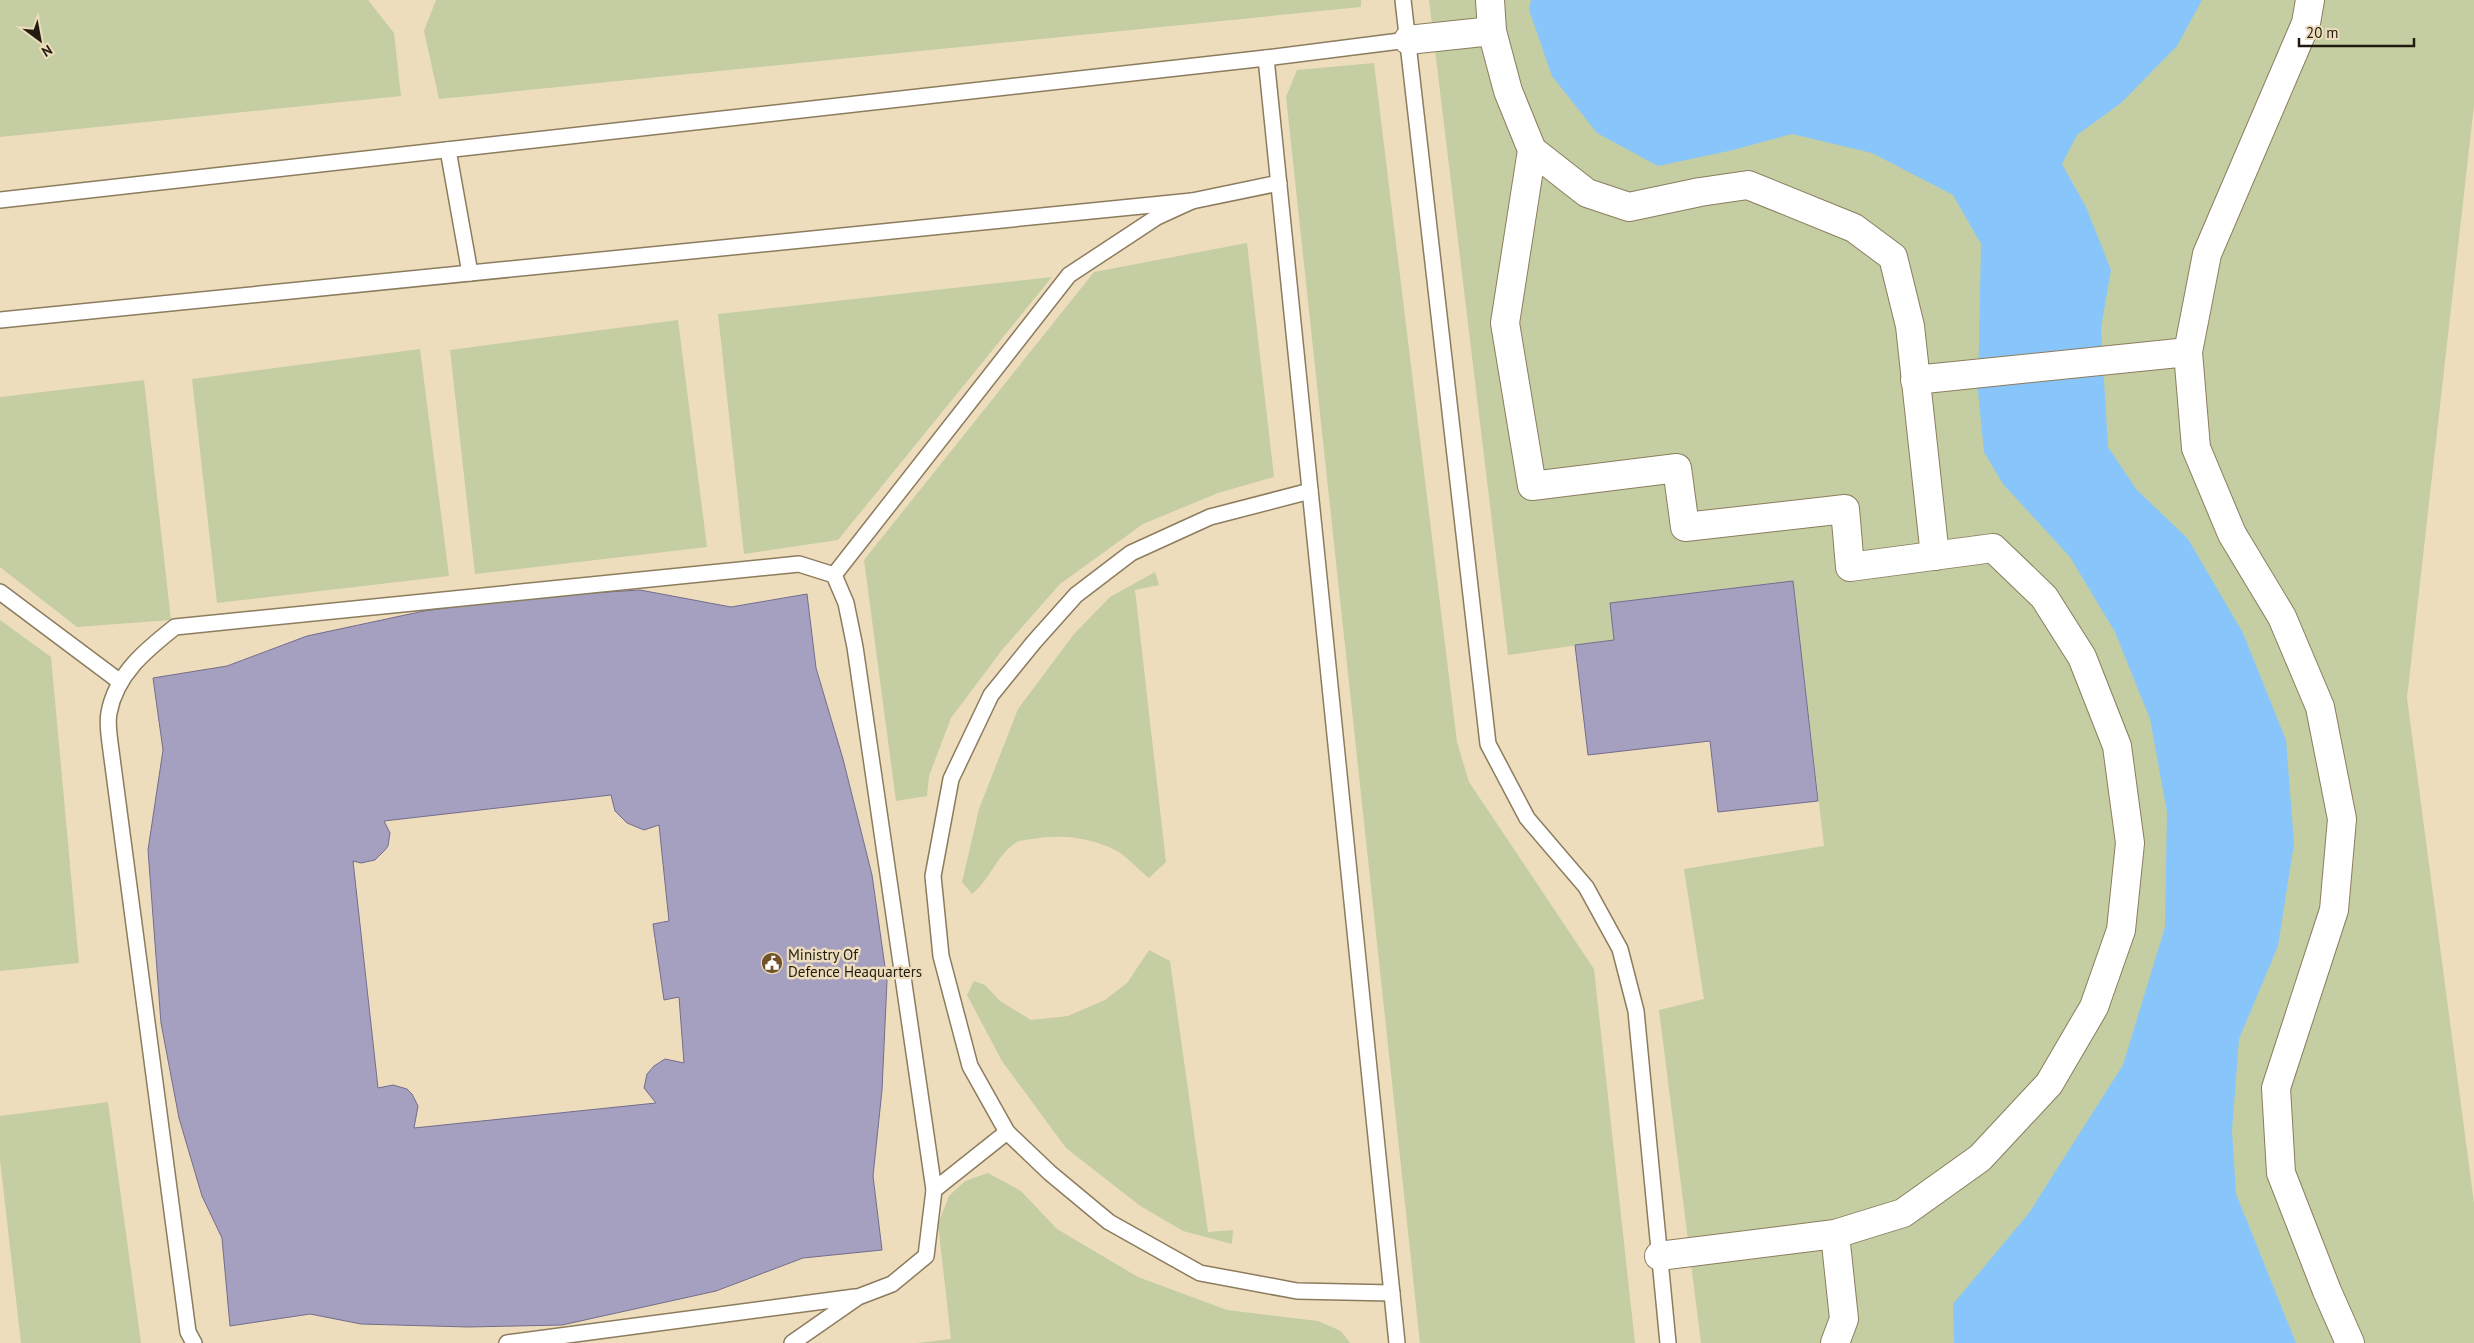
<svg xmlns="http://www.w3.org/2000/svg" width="2474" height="1343" font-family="'PT Sans',sans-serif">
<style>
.green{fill:#c4cea2}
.water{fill:#87c5fa}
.building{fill:#a6a0c0;stroke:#736d8c;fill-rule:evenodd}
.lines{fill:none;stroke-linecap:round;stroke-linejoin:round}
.service-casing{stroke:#8c7c5e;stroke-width:18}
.minor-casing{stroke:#8c7c5e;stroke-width:30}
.service{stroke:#fff;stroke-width:15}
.minor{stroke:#fff;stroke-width:28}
.labels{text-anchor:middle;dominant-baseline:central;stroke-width:5;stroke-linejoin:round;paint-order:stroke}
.poi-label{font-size:15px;fill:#221c10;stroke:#eeddbc;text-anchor:start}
</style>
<rect width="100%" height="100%" fill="#eeddbc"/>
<!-- green -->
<g class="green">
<polygon points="0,0 368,0 394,33 401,96 0,137"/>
<polygon points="436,0 1361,0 1361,7 439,99 424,31"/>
<polygon points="1429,0 2474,0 2474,105 2407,698 2474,1203 2474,1343 1701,1343 1659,1010 1704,999 1684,869 1824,846 1793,581 1611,603 1614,640 1508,655"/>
<polygon points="1374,63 1457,742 1469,782 1594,969 1635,1343 1420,1343 1286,97 1297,70"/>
<polygon points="1247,243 1274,477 1218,493 1143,524 1060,584 1002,650 951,718 929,776 927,796 896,801 864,560 1094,272"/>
<polygon points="1052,277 838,540 744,554 718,314"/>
<polygon points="678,320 707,547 475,574 450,350"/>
<polygon points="420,349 449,576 217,603 192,379"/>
<polygon points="144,380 171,620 77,627 0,567 0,397"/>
<path d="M1155,572l4,13 -24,5 31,272 -17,16c-9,-7 -24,-23 -32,-27 -26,-14 -57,-17 -85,-12 -4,1 -11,1 -15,3 -20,12 -27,38 -45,52l-10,-12 17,-73 39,-100 56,-75 36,-37z"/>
<polygon points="0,620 51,657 79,963 0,971"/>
<polygon points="1149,950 1170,961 1208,1232 1233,1230 1232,1244 1183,1231 1139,1205 1066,1148 1002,1061 967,995 974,981 985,985 1000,1001 1031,1020 1068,1016 1105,1000 1127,983"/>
<polygon points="108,1102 141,1343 21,1343 0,1160 0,1116"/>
<polygon points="988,1173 1021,1191 1057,1229 1138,1277 1227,1310 1318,1321 1341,1331 1350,1343 917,1343 951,1339 938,1224 949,1196 965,1181"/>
</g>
<!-- water -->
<polygon class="water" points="1531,0 2202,0 2177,46 2121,103 2077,135 2062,164 2086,207 2111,270 2101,328 2108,447 2136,489 2188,539 2243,633 2286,740 2294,843 2278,946 2239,1039 2232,1131 2236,1194 2296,1343 1954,1343 1953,1304 2029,1213 2123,1065 2165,927 2167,812 2150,719 2115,632 2070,557 2003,484 1984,452 1978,391 1981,244 1953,195 1872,153 1792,134 1733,150 1658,166 1597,133 1552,76 1529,10"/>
<!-- building -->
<g class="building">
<polygon points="1793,581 1818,801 1718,812 1710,741 1588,755 1575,645 1614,640 1610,603"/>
<path d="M640,590l91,17 76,-13 9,74 27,91 29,116 15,106 -5,109 -9,86 9,74 -79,8 -87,33 -154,34 -94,2 -107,-3 -51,-10 -80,12 -8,-88 -20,-42 -23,-78 -18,-95 -13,-173 15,-100 -10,-72 74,-12 80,-30 117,-25 103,-14zM611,795l4,16 12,12 17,7 15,-5 10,96 -16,3 11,76 15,-3 5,66 -19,-4 -11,7 -7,8 -3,14 12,15 -242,25 4,-22 -6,-12 -5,-5 -14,-4 -15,3 -25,-227 8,2 14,-3 10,-10 3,-4 2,-13 -6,-12z"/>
</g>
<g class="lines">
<!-- service casing -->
<g class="service-casing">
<g id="service">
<polyline points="1403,0 1488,744 1527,818 1586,887 1620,949 1636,1011 1668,1343"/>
<polyline points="1266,58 1397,1343"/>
<polyline points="448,150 470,273"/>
<polyline points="0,200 1266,58 1408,40"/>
<polyline points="0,320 1192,201"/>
<polyline points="1310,491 1210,517 1131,553 1076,595 1034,642 991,695 951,779 933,876 941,956 970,1066 1007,1132 1050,1173 1109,1222 1200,1273 1297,1291 1392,1293"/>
<polyline points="834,575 1069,275 1157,217 1192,201 1279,183"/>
<polyline points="0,592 119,681"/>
<polyline points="934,1190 1007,1132"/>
<path d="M194,1343l-6,-11 -78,-589c-1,-9 -3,-21 -1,-30 7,-39 37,-63 66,-86l624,-63 35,11 12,28 9,44 79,543 -8,66 -34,28 -34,13 -66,46"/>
<polyline points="507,1343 855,1297"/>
</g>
</g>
<!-- minor casing -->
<g class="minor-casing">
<g id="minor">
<polyline points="2310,0 2306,23 2207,254 2188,352 2196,448 2232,534 2282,617 2320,707 2342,819 2334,910 2276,1088 2281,1173 2327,1291 2350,1343"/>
<polyline points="1492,31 1508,91 1532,150 1505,323 1532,486 1677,468 1685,527 1845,509 1850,567 1993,548 2044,597 2082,657 2117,746 2130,843 2121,930 2094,1007 2049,1084 1980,1158 1903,1213 1835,1234"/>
<polyline points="1408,40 1492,31 1490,0"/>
<polyline points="1532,150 1587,193 1629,207 1700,192 1748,185 1854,228 1893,257 1910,326 1935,556"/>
<polyline points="1915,380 2188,352"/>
<polyline points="1659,1256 1835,1234 1844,1319 1835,1343"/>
</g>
</g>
<!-- service -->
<use href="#service" class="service"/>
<!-- minor -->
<use href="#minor" class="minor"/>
</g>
<!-- icons -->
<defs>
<g id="civic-disc" transform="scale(1.125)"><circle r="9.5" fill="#715327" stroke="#eeddbc"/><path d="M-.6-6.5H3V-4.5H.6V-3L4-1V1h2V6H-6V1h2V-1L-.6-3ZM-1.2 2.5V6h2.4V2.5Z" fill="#fff"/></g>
</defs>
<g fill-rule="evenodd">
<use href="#civic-disc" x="772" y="963"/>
</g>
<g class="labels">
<!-- poi labels -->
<g class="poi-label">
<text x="788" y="954">Ministry Of<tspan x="788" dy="17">Defence Heaquarters</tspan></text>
</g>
</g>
<!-- north arrow -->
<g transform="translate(40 40) rotate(148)" stroke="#eeddbc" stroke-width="4" paint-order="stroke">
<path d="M0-4L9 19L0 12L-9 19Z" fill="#221c10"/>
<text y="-8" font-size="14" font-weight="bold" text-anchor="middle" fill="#221c10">N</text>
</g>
<!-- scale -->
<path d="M2299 38v8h115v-8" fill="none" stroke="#221c10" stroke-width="2.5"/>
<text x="2306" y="38" font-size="15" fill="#221c10" stroke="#eeddbc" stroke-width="4" paint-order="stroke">20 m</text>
</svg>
